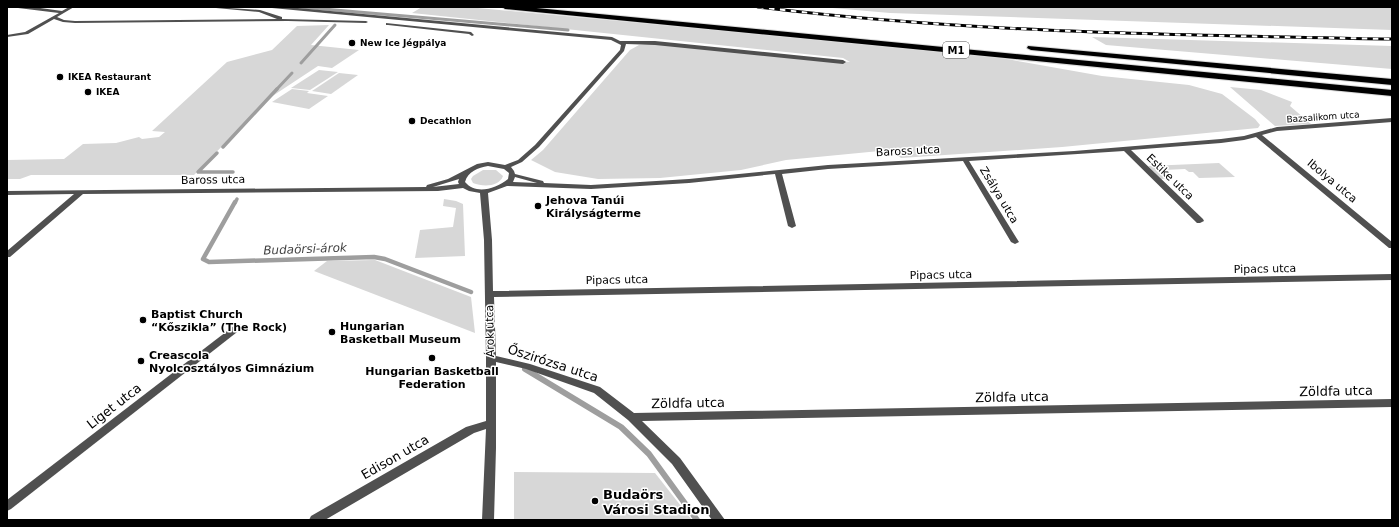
<svg xmlns="http://www.w3.org/2000/svg" width="1399" height="527" font-family="'DejaVu Sans',sans-serif">
<style>
.green{fill:#d7d7d7}
.lines{fill:none;stroke-linecap:round;stroke-linejoin:round}
.stream-far3{stroke:#9e9e9e;stroke-width:3}
.stream-far2{stroke:#9e9e9e;stroke-width:3.5}
.stream-far1{stroke:#9e9e9e;stroke-width:4.5}
.stream{stroke:#9e9e9e;stroke-width:6}
.motorway-casing{stroke:#dbdbdb;stroke-width:2}
.minor{fill:#505050;fill-rule:evenodd}
.motorway{fill:#000;fill-rule:evenodd}
.rail-casing{stroke:#000;stroke-width:3}
.rail{stroke:#fff;stroke-width:2;stroke-dasharray:5.5;stroke-linecap:butt}
.poi-dot{fill:#000;stroke:#fff;stroke-width:1.5}
.labels{text-anchor:middle;dominant-baseline:central;stroke-width:3;stroke-linejoin:round;paint-order:stroke}
.far-poi-label{font-size:9px;font-weight:bold;fill:#000;stroke:#fff;text-anchor:start}
.far-street-label{font-size:9px;fill:#000;stroke:#fff}
.shield{fill:#fff;stroke:#4c4c4c;stroke-width:1}
.shield-label{font-size:10px;font-weight:bold;fill:#000}
.street-label{font-size:11px;fill:#000;stroke:#fff}
.poi-label{font-size:11px;font-weight:bold;fill:#000;stroke:#fff;text-anchor:start}
.water-label{font-size:12px;font-style:italic;fill:#3f3f3f;stroke:#fff}
.near-street-label{font-size:13px;fill:#000;stroke:#fff}
.near-poi-label{font-size:13px;font-weight:bold;fill:#000;stroke:#fff;text-anchor:start}
</style>
<rect width="100%" height="100%" fill="#fff"/>
<!-- green -->
<g class="green">
<polygon points="422,7 467,7 984,55 1102,76 1189,85 1222,94 1255,119 1260,125 1258,128 1062,147 901,158 890,150 786,160 741,170 660,178 598,179 555,172 531,160 543,150 630,50 639,45 653,44 850,62 843,58 412,13"/>
<polygon points="821,7 1392,7 1392,30 890,13"/>
<polygon points="329,25 311,45 359,50 332,68 318,66 268,99 194,175 31,175 20,179 7,179 7,160 64,159 83,144 116,143 139,137 142,139 159,137 165,132 152,131 227,62 272,50 297,26"/>
<polygon points="1092,37 1392,46 1392,69 1106,45"/>
<polygon points="319,70 338,72 310,90 291,88"/>
<polygon points="339,73 358,75 331,94 312,91"/>
<polygon points="1230,87 1261,90 1292,102 1290,106 1311,124 1275,126"/>
<polygon points="292,89 309,91 307,93 328,96 309,109 272,102"/>
<polygon points="1219,163 1235,177 1199,178 1193,172 1189,172 1185,169 1163,170 1171,178 1161,179 1148,166"/>
<path d="M483,170h13l7,6c-4,11 -20,11 -30,7l-2,-4 2,-3z"/>
<polygon points="444,199 456,201 463,204 465,256 415,258 420,230 453,227 456,208 443,206"/>
<polygon points="375,260 471,297 475,333 314,271 327,261"/>
<polygon points="514,472 655,473 692,520 514,520"/>
</g>
<g class="lines">
<!-- stream-far3 -->
<g class="stream-far3">
<polyline points="300,7 568,30"/>
<polyline points="301,63 335,25"/>
<polyline points="276,90 292,73"/>
</g>
<!-- stream-far2 -->
<g class="stream-far2">
<polyline points="223,147 277,89"/>
<polyline points="217,153 198,172 233,172"/>
<polyline points="235,203 237,199"/>
</g>
<!-- stream-far1 -->
<polyline class="stream-far1" points="235,202 203,259 209,262 374,257 385,259 471,292"/>
<!-- stream -->
<polyline class="stream" points="525,369 621,427 649,454 697,520"/>
<!-- motorway casing -->
<g class="motorway-casing">
<g id="motorway">
<polygon points="502,7 526,7 1392,90 1392,96 505,9"/>
<polygon points="1028,46 1392,79 1392,85 1031,50 1027,48"/>
</g>
</g>
<!-- minor -->
<g class="minor">
<polygon points="16,7 33,7 62,11 69,7 74,7 57,17 64,20 75,21 277,19 259,12 216,8 214,7 260,10 282,17 282,19 366,21 368,22 366,23 288,21 75,23 63,22 54,19 28,34 7,37 7,35 25,32 59,13 18,8"/>
<path d="M270,7h17l325,30 8,4h35l188,19 3,2 -3,2 -188,-19 -29,-1 -2,7 -85,96 -17,15 -11,5 3,4 1,3 28,7 1,2 47,2 98,-6 139,-14 246,-14 147,-12 23,-3 33,-9 115,-9v4l-115,9 -15,4 130,107v6h-3l-133,-111 -12,3 -23,3 -90,7 72,69 1,2 -4,2h-3l-73,-72 -155,10 50,81 -4,2 -4,-2 -48,-81 -135,8 -46,5 14,52 -4,2 -4,-2 -13,-52 -86,9 -98,6 -84,-3 -19,7 4,47 1,51 899,-17v6l-898,17 2,59 34,8 70,23 34,26 758,-14v8l-750,14 38,37 45,62h-13l-40,-56 -44,-44 -34,-27 -68,-24 -30,-7v86l-2,72h-12l4,-91 -12,4 -149,87h-16l2,-4 155,-89 20,-6v-63l-2,-118 -4,-47 -11,-2 -6,-3 -25,3 -355,3 -73,63h-3v-6l67,-57 -67,1v-4l419,-4 1,-2 21,-6 29,-15 11,-2 17,3 13,-5 17,-15 85,-95 1,-5 -10,-5 -339,-32zM488,166l16,3 5,4 -1,6c-13,10 -32,16 -43,3 3,-11 13,-14 23,-16zM515,177l22,6 -24,-1zM459,179l-1,3 1,2 -26,3z"/>
<polygon points="386,23 471,32 474,35 472,36 469,34 388,25 386,25"/>
<polygon points="238,324 241,325 242,327 241,329 11,509 7,511 7,500 235,325"/>
</g>
<!-- motorway -->
<use href="#motorway" class="motorway"/>
<!-- rail casing -->
<g class="rail-casing">
<path id="rail" d="M758,7c212,26 421,28 634,32"/>
</g>
<!-- rail -->
<use href="#rail" class="rail"/>
</g>
<!-- markers -->
<g class="poi-dot">
<circle cx="352" cy="43" r="4"/>
<circle cx="60" cy="77" r="4"/>
<circle cx="88" cy="92" r="4"/>
<circle cx="412" cy="121" r="4"/>
<circle cx="538" cy="206" r="4"/>
<circle cx="143" cy="320" r="4"/>
<circle cx="332" cy="332" r="4"/>
<circle cx="432" cy="358" r="4"/>
<circle cx="141" cy="361" r="4"/>
<circle cx="595" cy="501" r="4"/>
</g>
<g class="labels">
<!-- far-poi labels -->
<g class="far-poi-label">
<text x="360" y="43">New Ice Jégpálya</text>
<text x="68" y="77">IKEA Restaurant</text>
<text x="96" y="92">IKEA</text>
<text x="420" y="121">Decathlon</text>
</g>
<!-- far-street labels -->
<g class="far-street-label">
<text transform="translate(1323 117) rotate(-4)">Bazsalikom utca</text>
</g>
<!-- shield labels -->
<rect class="shield" x="943" y="42" width="26" height="16" rx="3"/>
<g class="shield-label">
<text x="956" y="50">M1</text>
</g>
<!-- street labels -->
<g class="street-label">
<text transform="translate(908 151) rotate(-3)">Baross utca</text>
<text transform="translate(1170 177) rotate(44)">Estike utca</text>
<text transform="translate(213 180) rotate(-1)">Baross utca</text>
<text transform="translate(1332 181) rotate(40)">Ibolya utca</text>
<text transform="translate(999 195) rotate(59)">Zsálya utca</text>
<text transform="translate(1265 269) rotate(-1)">Pipacs utca</text>
<text transform="translate(941 275) rotate(-1)">Pipacs utca</text>
<text transform="translate(617 280) rotate(-1)">Pipacs utca</text>
<text transform="translate(490 331) rotate(-91)">Árok utca</text>
</g>
<!-- poi labels -->
<g class="poi-label">
<text x="546" y="200">Jehova Tanúi<tspan x="546" dy="13">Királyságterme</tspan></text>
<text x="151" y="314">Baptist Church<tspan x="151" dy="13">“Kőszikla” (The Rock)</tspan></text>
<text x="340" y="326">Hungarian<tspan x="340" dy="13">Basketball Museum</tspan></text>
<text x="149" y="355">Creascola<tspan x="149" dy="13">Nyolcosztályos Gimnázium</tspan></text>
<text x="432" y="371" text-anchor="middle">Hungarian Basketball<tspan x="432" dy="13">Federation</tspan></text>
</g>
<!-- water labels -->
<g class="water-label">
<text transform="translate(305 249) rotate(-2)">Budaörsi-árok</text>
</g>
<!-- near-street labels -->
<g class="near-street-label">
<text transform="translate(553 363) rotate(18)">Őszirózsa utca</text>
<text transform="translate(1336 391) rotate(-1)">Zöldfa utca</text>
<text transform="translate(1012 397) rotate(-1)">Zöldfa utca</text>
<text transform="translate(688 403) rotate(-1)">Zöldfa utca</text>
<text transform="translate(114 406) rotate(-38)">Liget utca</text>
<text transform="translate(395 457) rotate(-30)">Edison utca</text>
</g>
<!-- near-poi labels -->
<g class="near-poi-label">
<text x="603" y="494">Budaörs<tspan x="603" dy="15">Városi Stadion</tspan></text>
</g>
</g>
<!-- border -->
<rect width="1399" height="527" fill="none" stroke="#000000" stroke-width="16"/>
</svg>
